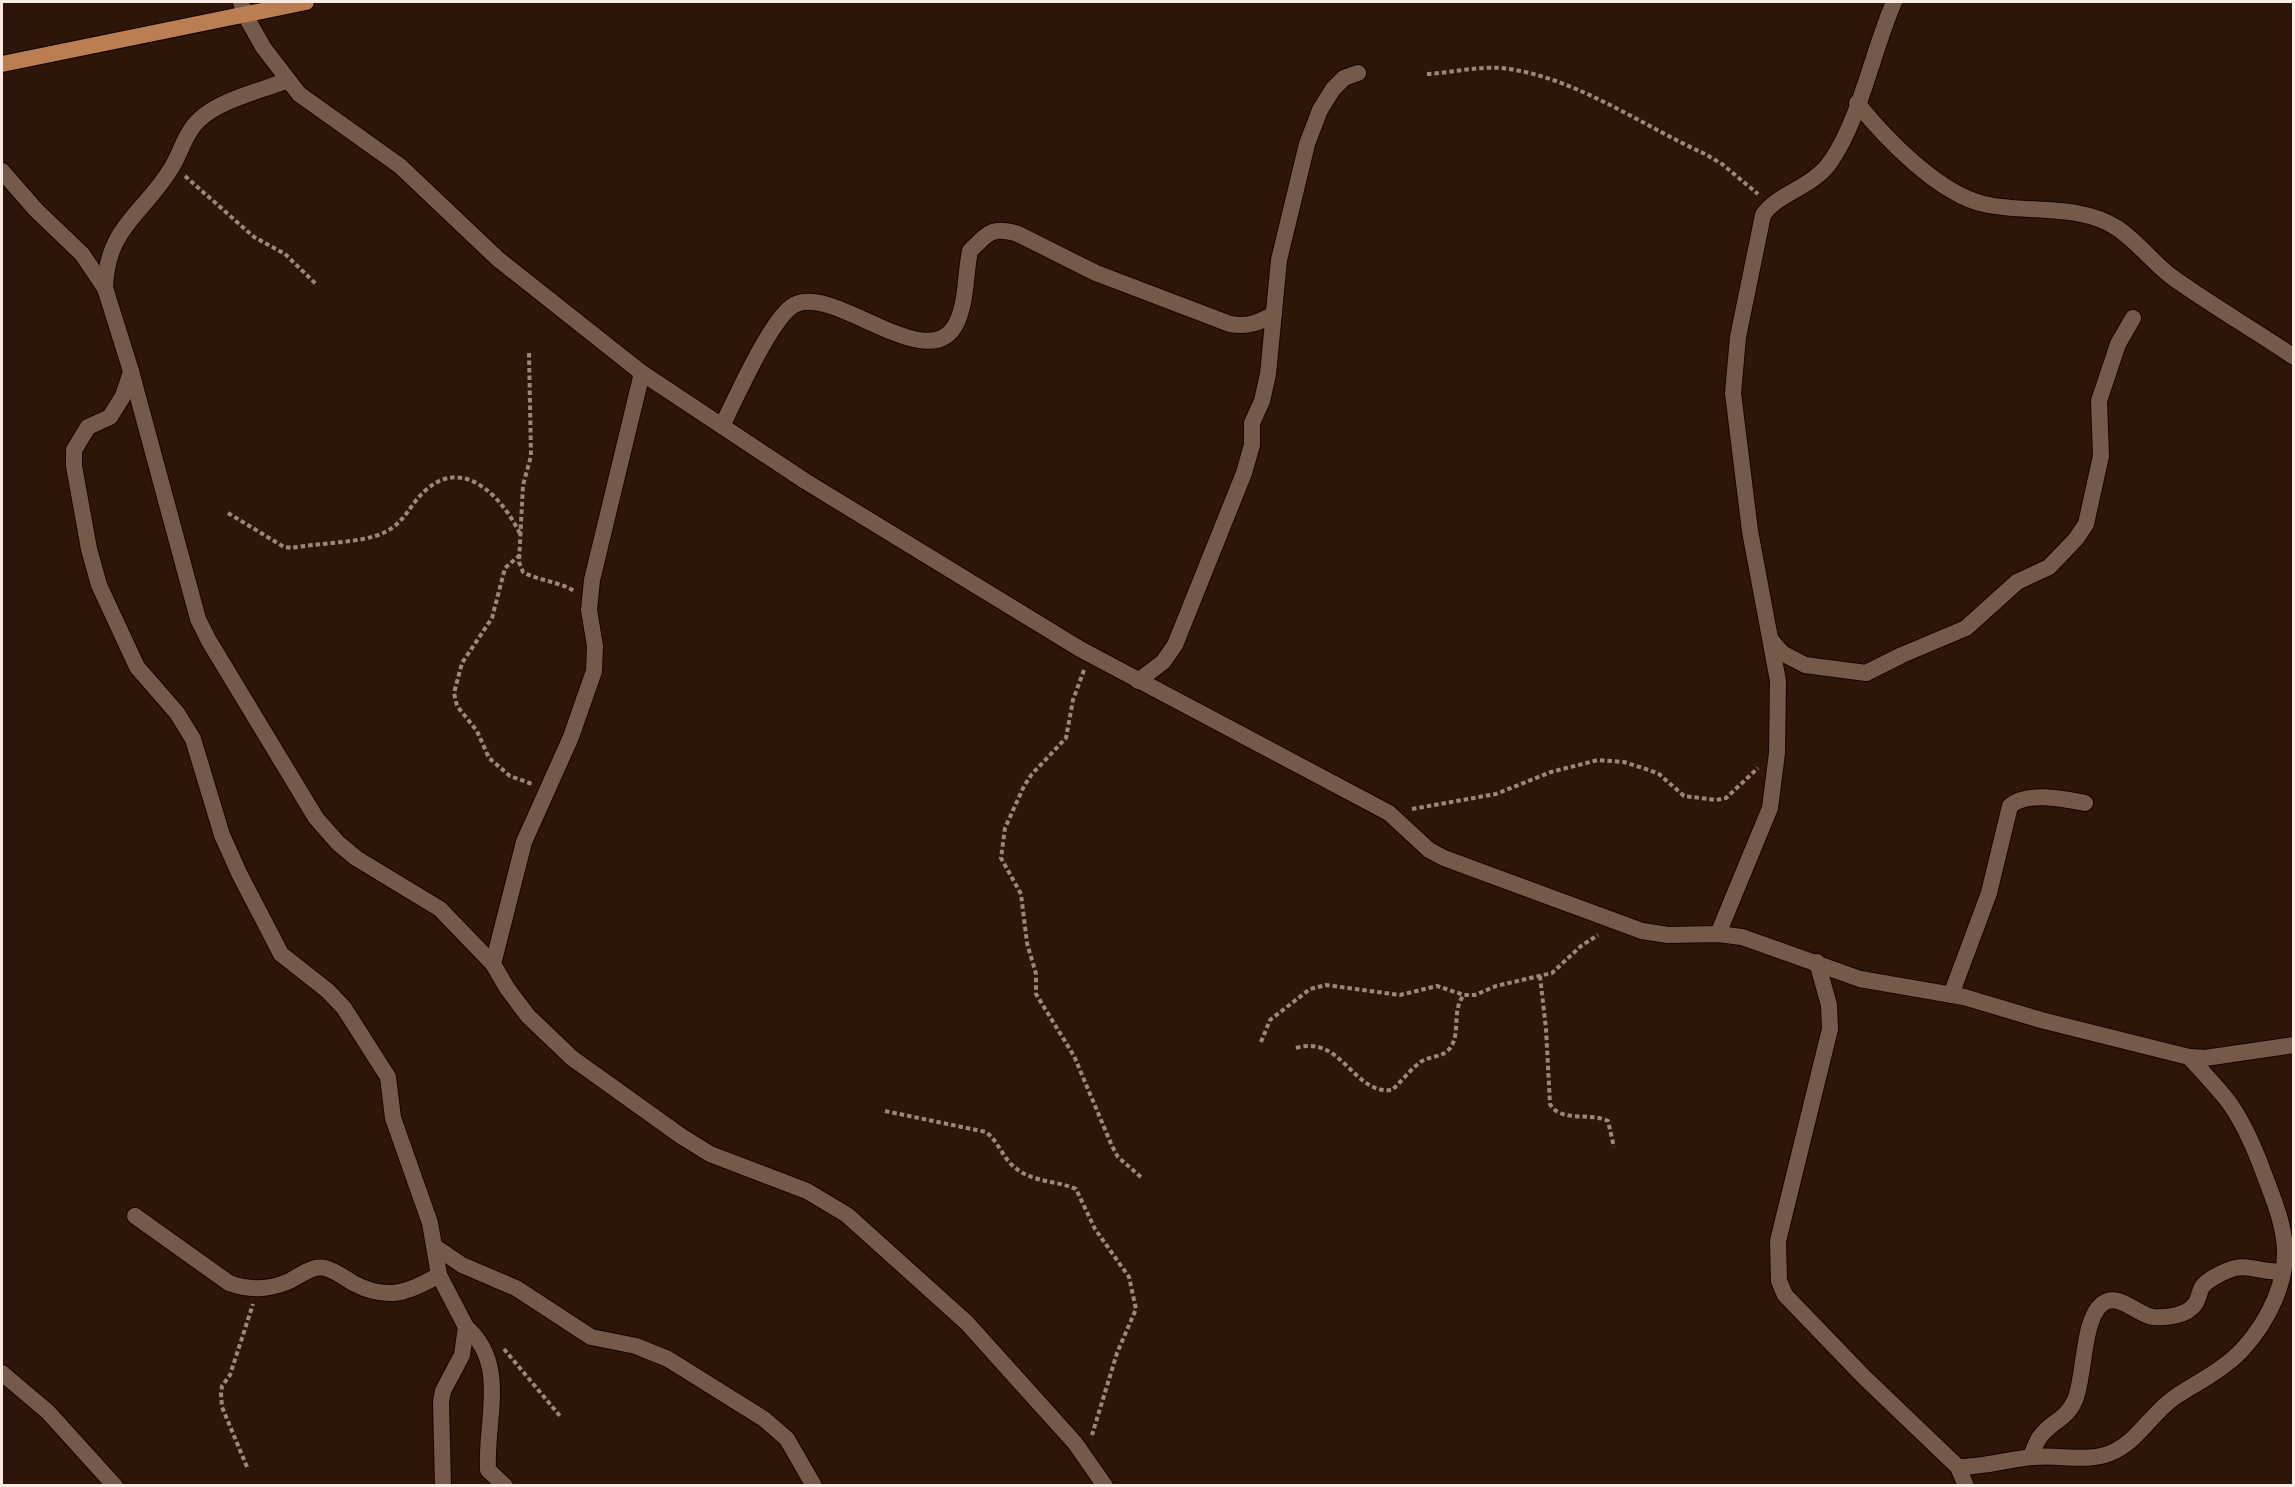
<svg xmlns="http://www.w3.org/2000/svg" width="2295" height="1487" font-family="'Zilla Slab',serif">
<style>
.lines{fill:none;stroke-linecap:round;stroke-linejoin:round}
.minor-casing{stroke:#140300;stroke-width:18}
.primary-casing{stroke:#140300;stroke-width:18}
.path{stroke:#9b877c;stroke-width:4;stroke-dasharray:4.5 3;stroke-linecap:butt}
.minor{stroke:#755a4b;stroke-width:16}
.primary{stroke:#bb7e53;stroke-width:16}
</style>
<rect width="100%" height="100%" fill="#2d1609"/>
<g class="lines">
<!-- minor casing -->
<g class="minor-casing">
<g id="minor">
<polyline points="241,2 244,13 263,47 299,94 400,166 498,259 642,373 805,481 1080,649 1389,813 1429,850 1444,858 1642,931 1668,935 1718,934 1742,937 1860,979 1964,997 2041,1020 2189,1057 2205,1058 2294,1045"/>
<path d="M1857,103c28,35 82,91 127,101 42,10 96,-1 133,24 20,13 35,34 55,49 39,28 81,52 122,80"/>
<polyline points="2,171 36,210 82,254 105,288 131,371 198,619 209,641 316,818 338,843 356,858 440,909 493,964 507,988 528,1016 572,1058 593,1073 681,1136 710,1154 807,1191 847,1215 967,1323 1075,1443 1105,1486"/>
<path d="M105,288c2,-62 39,-74 67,-121 9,-15 14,-36 28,-48 22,-20 61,-28 88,-39"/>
<polyline points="131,372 123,396 110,417 88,427 74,450 74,466 89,549 99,585 137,667 177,713 193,739 222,835 239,873 281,954 328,991 344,1008 388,1077 393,1118 430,1223 439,1275 466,1327 462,1355 443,1391 441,1402 443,1486"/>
<path d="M722,426c13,-26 49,-108 72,-121 40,-22 136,75 163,17 10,-22 8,-47 13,-71 18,-18 22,-25 48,-17l78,39 134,51c18,3 28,-1 44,-10"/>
<polyline points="1771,640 1782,653 1805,665 1866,673 1902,655 1966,628 2017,582 2049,567 2076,539 2086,524 2101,456 2099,401 2118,344 2133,318"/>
<polyline points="1138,681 1163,662 1175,645 1244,473 1252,445 1252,423 1262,401 1268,374 1279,260 1307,144 1320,110 1333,89 1344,78 1358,73"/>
<path d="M1718,934l52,-126 7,-55 1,-72 -28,-150 -17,-138 5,-56 25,-122c14,-22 50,-27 68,-54 29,-42 42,-111 63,-159"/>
<polyline points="1817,962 1829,1005 1830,1029 1778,1241 1779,1281 1785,1295 1864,1377 1958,1467 1966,1486"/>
<polyline points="493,964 524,842 571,737 594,671 595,646 589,610 592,580 642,373"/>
<path d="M1951,995l38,-102 21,-87c17,-15 54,-7 75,-3"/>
<path d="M135,1216l94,67c19,7 39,7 58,-1 12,-5 24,-17 38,-14 9,2 20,10 28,15 34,18 55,10 86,-8"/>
<polyline points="434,1246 462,1265 516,1288 591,1337 636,1346 668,1359 764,1419 787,1439 814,1486"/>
<path d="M466,1327c43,37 19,94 22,143l17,16"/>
<polyline points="2,1373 48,1412 115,1486"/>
<path d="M2031,1457c2,-6 4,-12 7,-17 9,-17 28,-19 37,-40 10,-23 7,-80 27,-96 16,-13 35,11 51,13 13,1 34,-1 42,-13 4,-5 4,-12 7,-17 5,-7 19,-14 27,-17 17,-8 35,4 54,1"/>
<path d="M1958,1467c27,0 51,-8 76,-10 27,-3 56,7 81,-6 24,-12 38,-39 60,-54 23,-15 48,-27 67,-47 26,-28 48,-71 42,-111 -3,-22 -12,-44 -20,-65 -9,-25 -20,-51 -36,-73 -12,-15 -26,-30 -39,-44"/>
</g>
</g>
<!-- primary casing -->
<g class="primary-casing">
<polyline id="primary" points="2,64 306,2"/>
</g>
<!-- path -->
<g class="path">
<path d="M1427,74c24,-1 50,-8 74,-6 71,7 140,57 204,86l17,10 36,30"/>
<polyline points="185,176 254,237 285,254 317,285"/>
<path d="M529,353l2,103 -8,29 -4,77 4,10c16,9 35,9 51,19"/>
<path d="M228,513l56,34 8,1c25,-5 70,-5 91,-15 24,-11 25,-28 44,-44 40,-34 79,14 94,47"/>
<polyline points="520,555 505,568 492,618 462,663 454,693 457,706 477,731 489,758 510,776 532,784"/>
<polyline points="1084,670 1073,700 1066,738 1032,774 1024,786 1005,828 1001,858 1021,894 1027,943 1036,974 1036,994 1074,1056 1112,1146 1118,1157 1142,1178"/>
<polyline points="1412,809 1496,794 1551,772 1598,760 1624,762 1649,770 1659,774 1684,796 1716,800 1726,798 1758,768"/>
<path d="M1540,976l6,53 4,75c10,19 41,8 58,17l6,26"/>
<polyline points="1261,1042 1270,1020 1310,989 1326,985 1400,995 1437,986 1464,995 1475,995 1496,986 1552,973 1581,946 1598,935"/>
<path d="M1296,1048c46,-14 57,47 96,42 9,-8 17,-19 27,-27 10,-8 26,-4 33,-18 8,-15 0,-36 12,-50"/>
<path d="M885,1111l101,21c12,9 16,24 27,34 19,17 42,14 63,23l19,40 34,48 7,32 -19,44 -25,82"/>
<polyline points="504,1349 560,1416"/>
<polyline points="247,1467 222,1407 221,1394 222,1386 230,1375 253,1304"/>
</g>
<!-- minor -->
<use href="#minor" class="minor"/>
<!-- primary -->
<use href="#primary" class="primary"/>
</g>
<!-- border -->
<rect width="2295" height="1487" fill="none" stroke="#fcece3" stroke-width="6"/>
</svg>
